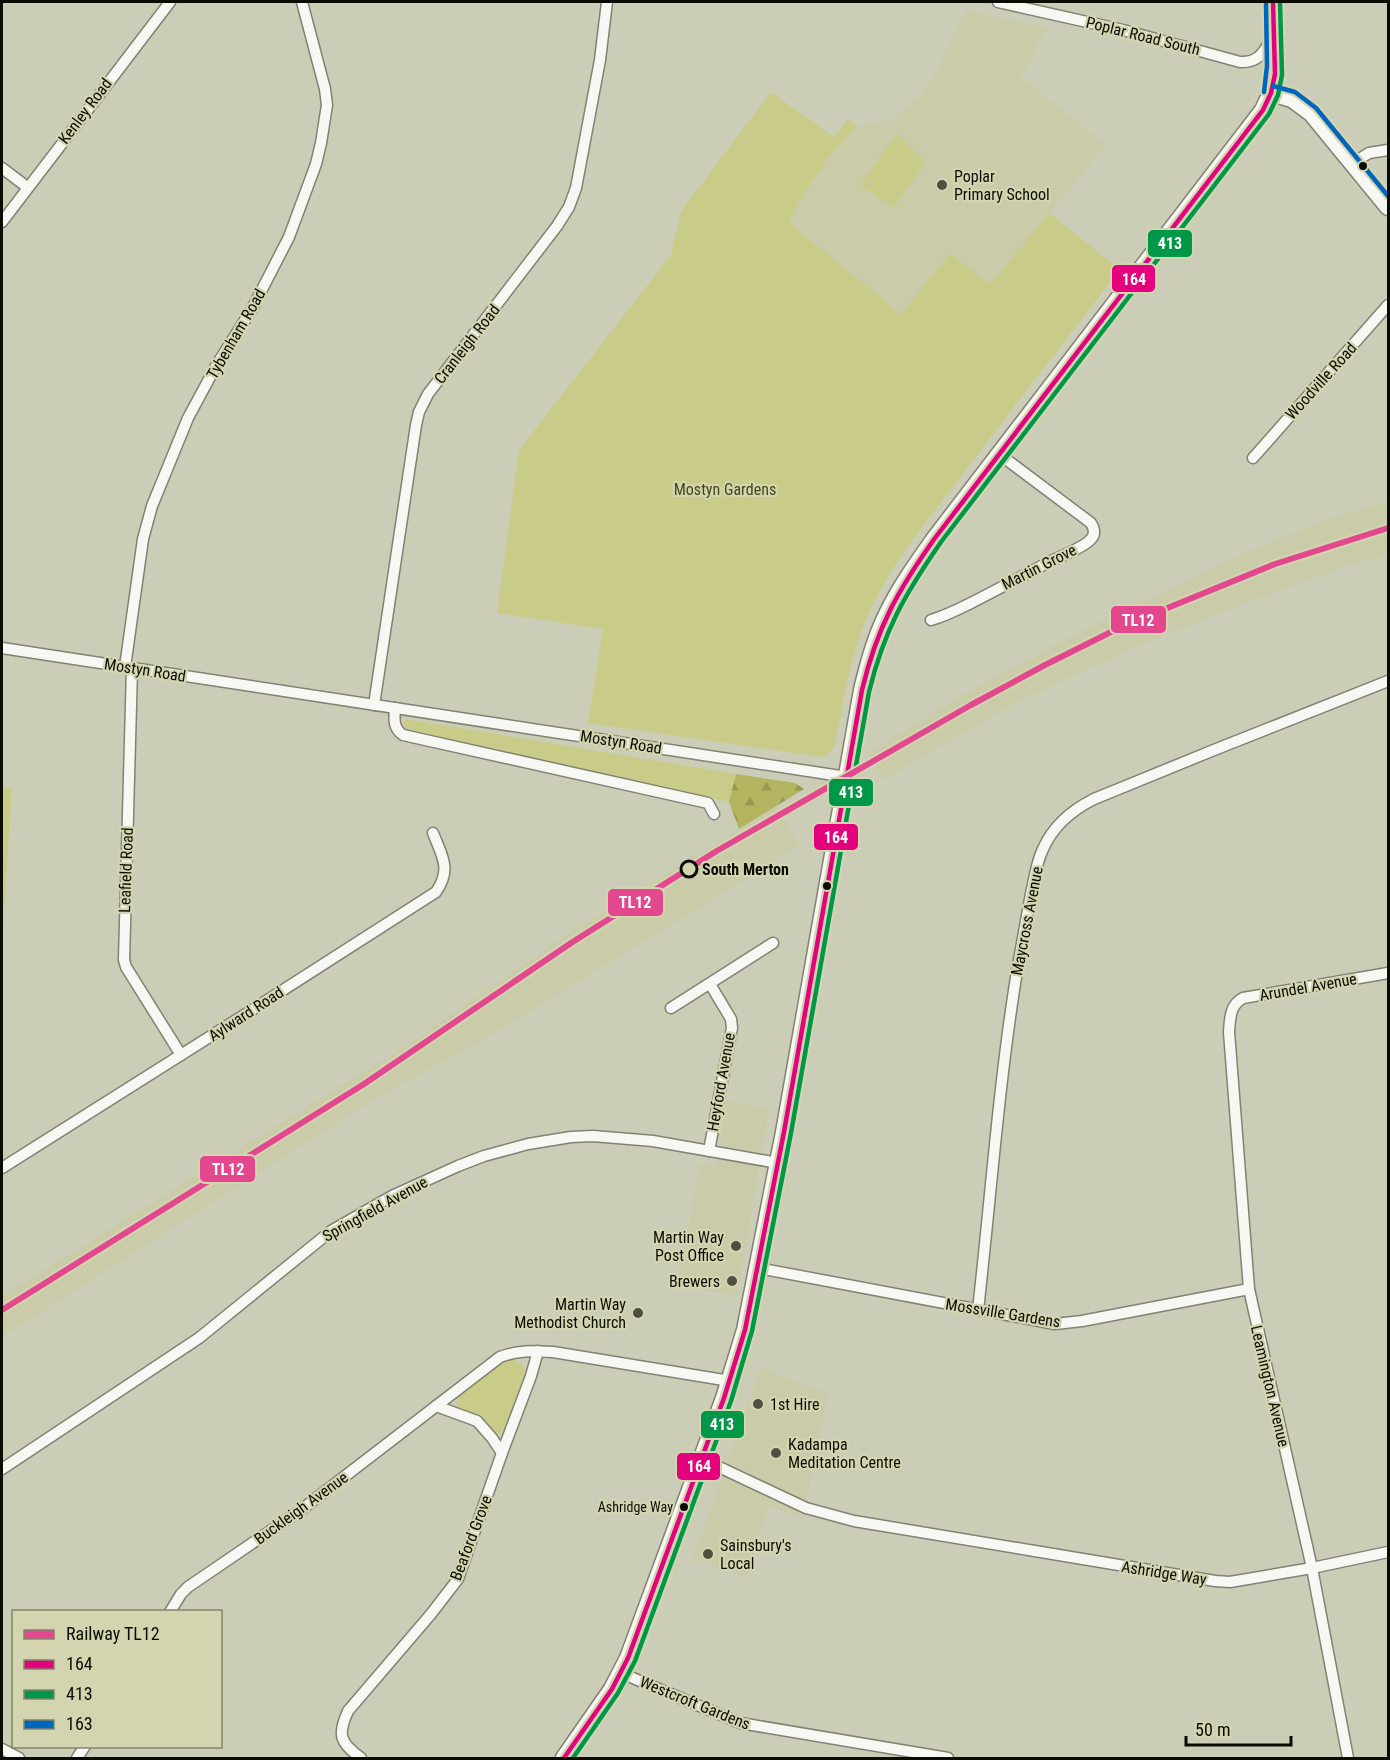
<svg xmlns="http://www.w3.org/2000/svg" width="1390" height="1760" font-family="'Roboto Condensed',sans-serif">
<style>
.built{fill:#c9cba9}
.green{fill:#c9cc88}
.forest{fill:url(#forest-firs)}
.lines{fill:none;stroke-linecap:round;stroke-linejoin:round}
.street-casing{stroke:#818272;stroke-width:13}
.secondary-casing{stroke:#818272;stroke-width:19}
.street{stroke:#f7f8f4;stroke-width:10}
.secondary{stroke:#f7f8f4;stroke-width:16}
.bus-1-casing{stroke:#d2d5af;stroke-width:9}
.bus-2-casing{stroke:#d2d5af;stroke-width:9}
.bus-3-casing{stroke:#d2d5af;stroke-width:9}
.bus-1{stroke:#e5007d;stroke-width:4.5}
.bus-2{stroke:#019749;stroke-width:4.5}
.bus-3{stroke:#0065bd;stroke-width:4.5}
.rail-1-casing{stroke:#d2d5af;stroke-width:10}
.rail-1{stroke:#e3488e;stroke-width:6}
.bus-dot{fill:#0c0d02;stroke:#d2d5af;stroke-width:2}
.poi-dot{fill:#4f5041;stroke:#d2d5af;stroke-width:2}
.stop-dot{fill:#d2d5af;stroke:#0c0d02;stroke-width:3}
.labels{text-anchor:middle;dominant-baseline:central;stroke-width:4.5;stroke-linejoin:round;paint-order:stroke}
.bus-label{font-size:14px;fill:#0c0d02;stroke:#d2d5af;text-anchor:end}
.street-label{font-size:16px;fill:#0c0d02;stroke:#d2d5af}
.poi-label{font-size:16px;fill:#0c0d02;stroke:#d2d5af;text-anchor:start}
.park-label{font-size:16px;fill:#444614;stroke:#d2d5af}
.stop-label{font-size:16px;font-weight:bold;fill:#0c0d02;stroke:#d2d5af;text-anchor:start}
.line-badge{stroke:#d2d5af;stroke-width:2}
.badge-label{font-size:16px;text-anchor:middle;font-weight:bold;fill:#fff}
</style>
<defs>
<pattern id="forest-firs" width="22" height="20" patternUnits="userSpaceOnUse" patternTransform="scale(1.5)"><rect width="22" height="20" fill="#b2b460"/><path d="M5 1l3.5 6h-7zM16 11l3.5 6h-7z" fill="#989a52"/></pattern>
</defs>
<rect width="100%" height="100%" fill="#cbcdb7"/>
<!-- built -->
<g class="built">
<polygon points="966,11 1048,28 1033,51 1035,56 1020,76 1106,145 990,286 950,254 902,314 788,222 830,157 850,133 865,124 887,121 897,116 921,95 936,72"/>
<polygon points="1388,502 1388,555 1366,560 1302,582 1149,641 1074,675 1012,705 883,780 868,753 961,696 1060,642 1137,604 1249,551 1341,515"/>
<polygon points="777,806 799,844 764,868 479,1042 376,1098 2,1337 2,1296 415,1040 560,939"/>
<polygon points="728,1101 769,1109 737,1296 678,1284 700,1164 716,1166"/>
<polygon points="761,1368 829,1394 808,1491 798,1517 770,1505 745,1577 693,1559"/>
</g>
<!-- green -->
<g class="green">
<path d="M771,92l63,45 14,-18 10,8c-29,23 -51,64 -70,95l113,92 49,-60 40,31 59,-72 71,56c-53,70 -108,139 -161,210 -33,43 -69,86 -91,136 -19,41 -24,88 -34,132l-6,7 -7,3 -233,-34 15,-94 -106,-16 22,-163 152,-195 10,-44z"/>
<polygon points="897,134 926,162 893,208 860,185"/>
<polygon points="406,719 736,774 729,802 410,730 406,728 403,723"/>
<polygon points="2,787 12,787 2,943"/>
<polygon points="513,1360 522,1364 526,1373 504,1431 500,1434 497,1434 477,1414 462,1410 457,1406 458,1396 499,1364"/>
</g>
<!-- forest -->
<polygon class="forest" points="736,774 795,783 804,789 739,829 729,802"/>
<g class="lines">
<!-- street casing -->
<g class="street-casing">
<g id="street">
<path d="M998,2l125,28 117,32c20,1 24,-11 33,-26"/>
<polyline points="1353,163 1369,153 1388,150"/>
<polyline points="2,168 27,187"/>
<polyline points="2,222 170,2"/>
<polyline points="1253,458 1388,305"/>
<path d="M931,620c14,-4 26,-10 38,-16 28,-14 55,-29 82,-43 9,-4 35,-15 40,-22 5,-5 3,-11 0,-16l-92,-69"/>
<polyline points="2,648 847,777"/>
<polyline points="125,667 143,539 152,506 188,418 216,366 252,309 289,237 316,164 321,143 327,105 325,89 302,2"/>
<polyline points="132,668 124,960 126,967 181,1055"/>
<polyline points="374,705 416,425 419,412 428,394 557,226 569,207 576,188 600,60 607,2"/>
<path d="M395,708c-1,11 -2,20 8,27l305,68 6,11"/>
<polyline points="671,1008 773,943"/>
<polyline points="709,1151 732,1028 731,1019 710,984"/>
<path d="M2,1168l239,-151 195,-125c16,-23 6,-36 -3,-59"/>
<polyline points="758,1268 1055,1324 1082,1321 1249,1289"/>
<path d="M978,1310c13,-115 21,-231 40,-345 5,-26 9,-51 14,-76 3,-14 5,-28 11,-40 10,-23 29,-39 51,-50l120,-49 174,-69"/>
<polyline points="436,1406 477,1421 492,1438 502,1453"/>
<polyline points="702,1459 806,1508 854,1521 1215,1581 1230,1582 1312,1568 1388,1552"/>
<polyline points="2,1469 199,1338 331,1231 392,1196 458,1166 484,1156 528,1144 571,1137 593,1136 653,1141 778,1163"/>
<path d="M170,1612l11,-18 7,-7 113,-77 199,-153c18,-7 34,-6 53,-5l177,29"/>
<polyline points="621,1673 740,1723 948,1758"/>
<polyline points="2,1749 19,1758"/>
<polyline points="77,1758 85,1746"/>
<path d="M361,1758c-21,-15 -24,-23 -13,-47l83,-97 27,-35 44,-126 29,-77 7,-25"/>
<path d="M1348,1758l-36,-190 -63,-279 -20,-257c1,-14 1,-27 14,-34l145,-25"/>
</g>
</g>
<!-- secondary casing -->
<g class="secondary-casing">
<g id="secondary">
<polyline points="1271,93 1292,99 1311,113 1388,207"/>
<path d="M564,1758l48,-69 16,-31 96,-260 21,-68 39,-198 78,-442c6,-26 13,-52 25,-76 13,-27 31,-52 48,-76l328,-428 8,-17 4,-19 -2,-72"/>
</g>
</g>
<!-- street -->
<use href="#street" class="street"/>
<!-- secondary -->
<use href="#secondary" class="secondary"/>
<!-- bus-1 casing -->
<g class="bus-1-casing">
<path id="bus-1" d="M564,1758l48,-69 16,-31 96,-260 21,-68 39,-198 78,-442c15,-63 36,-100 73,-152l328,-428 8,-17 4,-19 -2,-72"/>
</g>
<!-- bus-2 casing -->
<g class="bus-2-casing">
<path id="bus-2" d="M573,1758l45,-65 17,-32 96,-260 21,-70 39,-198 78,-441c15,-62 36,-98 72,-150l328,-428 9,-19 4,-20 -2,-73"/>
</g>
<!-- bus-3 casing -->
<g class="bus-3-casing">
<g id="bus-3">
<polyline points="1273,86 1295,92 1316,108 1388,196"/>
<polyline points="1264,92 1267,66 1266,2"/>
</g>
</g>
<!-- bus-1 -->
<use href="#bus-1" class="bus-1"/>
<!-- bus-2 -->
<use href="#bus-2" class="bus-2"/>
<!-- bus-3 -->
<use href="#bus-3" class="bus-3"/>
<!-- rail-1 casing -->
<g class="rail-1-casing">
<polyline id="rail-1" points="2,1310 364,1084 571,943 715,852 971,705 1045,665 1121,627 1275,564 1388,528"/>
</g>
<!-- rail-1 -->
<use href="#rail-1" class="rail-1"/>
</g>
<!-- markers -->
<g class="bus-dot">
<circle cx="1363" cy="166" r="5"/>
<circle cx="827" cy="886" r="5"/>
<circle cx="684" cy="1507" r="5"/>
</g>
<g class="poi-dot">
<circle cx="942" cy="185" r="6"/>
<circle cx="736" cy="1246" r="6"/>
<circle cx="732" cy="1281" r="6"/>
<circle cx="638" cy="1313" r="6"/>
<circle cx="758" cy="1404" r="6"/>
<circle cx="776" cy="1453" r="6"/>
<circle cx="708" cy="1554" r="6"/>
</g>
<circle class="stop-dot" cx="689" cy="869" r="8"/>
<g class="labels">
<!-- bus labels -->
<g class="bus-label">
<text x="673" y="1507">Ashridge Way</text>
</g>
<!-- street labels -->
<g class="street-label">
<text transform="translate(1143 36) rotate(14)">Poplar Road South</text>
<text transform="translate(85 111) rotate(-53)">Kenley Road</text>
<text transform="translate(236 334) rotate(-60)">Tybenham Road</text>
<text transform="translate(467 344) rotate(-52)">Cranleigh Road</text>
<text transform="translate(1321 381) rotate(-48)">Woodville Road</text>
<text transform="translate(1039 567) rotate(-27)">Martin Grove</text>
<text transform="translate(145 670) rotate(9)">Mostyn Road</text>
<text transform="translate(621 742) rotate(9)">Mostyn Road</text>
<text transform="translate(126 870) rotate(-88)">Leafield Road</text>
<text transform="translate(1027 921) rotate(-79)">Maycross Avenue</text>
<text transform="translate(1308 987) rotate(-10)">Arundel Avenue</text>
<text transform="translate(246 1014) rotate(-33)">Aylward Road</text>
<text transform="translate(721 1082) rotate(-80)">Heyford Avenue</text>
<text transform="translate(375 1209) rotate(-29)">Springfield Avenue</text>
<text transform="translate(1003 1313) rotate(9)">Mossville Gardens</text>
<text transform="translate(1270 1386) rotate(77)">Leamington Avenue</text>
<text transform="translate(301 1508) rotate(-36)">Buckleigh Avenue</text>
<text transform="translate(471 1538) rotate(-69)">Beaford Grove</text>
<text transform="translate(1164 1573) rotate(9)">Ashridge Way</text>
<text transform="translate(695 1703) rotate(22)">Westcroft Gardens</text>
</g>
<!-- poi labels -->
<g class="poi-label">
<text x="954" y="176">Poplar<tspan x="954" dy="18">Primary School</tspan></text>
<text x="724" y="1237" text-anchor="end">Martin Way<tspan x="724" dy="18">Post Office</tspan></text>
<text x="720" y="1281" text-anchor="end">Brewers</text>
<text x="626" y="1304" text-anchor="end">Martin Way<tspan x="626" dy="18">Methodist Church</tspan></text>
<text x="770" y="1404">1st Hire</text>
<text x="788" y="1444">Kadampa<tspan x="788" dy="18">Meditation Centre</tspan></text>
<text x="720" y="1545">Sainsbury's<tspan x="720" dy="18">Local</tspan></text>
</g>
<!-- park labels -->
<g class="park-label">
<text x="725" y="489">Mostyn Gardens</text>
</g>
<!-- stop labels -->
<g class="stop-label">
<text x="702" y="869">South Merton</text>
</g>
</g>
<g class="line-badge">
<rect x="1147" y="229" width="46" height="29" rx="6" fill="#019749"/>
<rect x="1111" y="264" width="45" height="29" rx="6" fill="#e5007d"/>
<rect x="1110" y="605" width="57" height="29" rx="6" fill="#e3488e"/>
<rect x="828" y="778" width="46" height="29" rx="6" fill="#019749"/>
<rect x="813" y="823" width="46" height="28" rx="6" fill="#e5007d"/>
<rect x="607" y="888" width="57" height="29" rx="6" fill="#e3488e"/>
<rect x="199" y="1155" width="57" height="28" rx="6" fill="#e3488e"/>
<rect x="700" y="1410" width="45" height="29" rx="6" fill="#019749"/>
<rect x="676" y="1452" width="45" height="29" rx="6" fill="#e5007d"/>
</g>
<g class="badge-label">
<text x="1170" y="249">413</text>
<text x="1134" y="285">164</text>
<text x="1138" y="626">TL12</text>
<text x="851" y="798">413</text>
<text x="836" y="843">164</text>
<text x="635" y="908">TL12</text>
<text x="228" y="1175">TL12</text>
<text x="722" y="1430">413</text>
<text x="699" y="1472">164</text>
</g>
<!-- border -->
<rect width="1390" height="1760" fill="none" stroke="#0c0d02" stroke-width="6"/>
<!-- legend -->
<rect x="12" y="1610" width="210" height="138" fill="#d2d5af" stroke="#83856a" stroke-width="1.5"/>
<rect x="24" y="1630" width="30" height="9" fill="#e3488e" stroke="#83856a" stroke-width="1.5"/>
<text x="66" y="1640" font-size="18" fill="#0c0d02">Railway TL12</text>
<rect x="24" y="1660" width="30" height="9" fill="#e5007d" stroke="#83856a" stroke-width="1.5"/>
<text x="66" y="1670" font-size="18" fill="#0c0d02">164</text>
<rect x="24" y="1690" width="30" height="9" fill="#019749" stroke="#83856a" stroke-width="1.5"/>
<text x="66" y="1700" font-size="18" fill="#0c0d02">413</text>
<rect x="24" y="1720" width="30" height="9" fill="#0065bd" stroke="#83856a" stroke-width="1.5"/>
<text x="66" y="1730" font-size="18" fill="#0c0d02">163</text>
<!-- scale -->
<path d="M1186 1736v9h105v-9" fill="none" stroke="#0c0d02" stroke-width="3"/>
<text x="1195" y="1736" font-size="18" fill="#0c0d02" stroke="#d2d5af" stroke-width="4.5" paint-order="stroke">50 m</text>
</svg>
